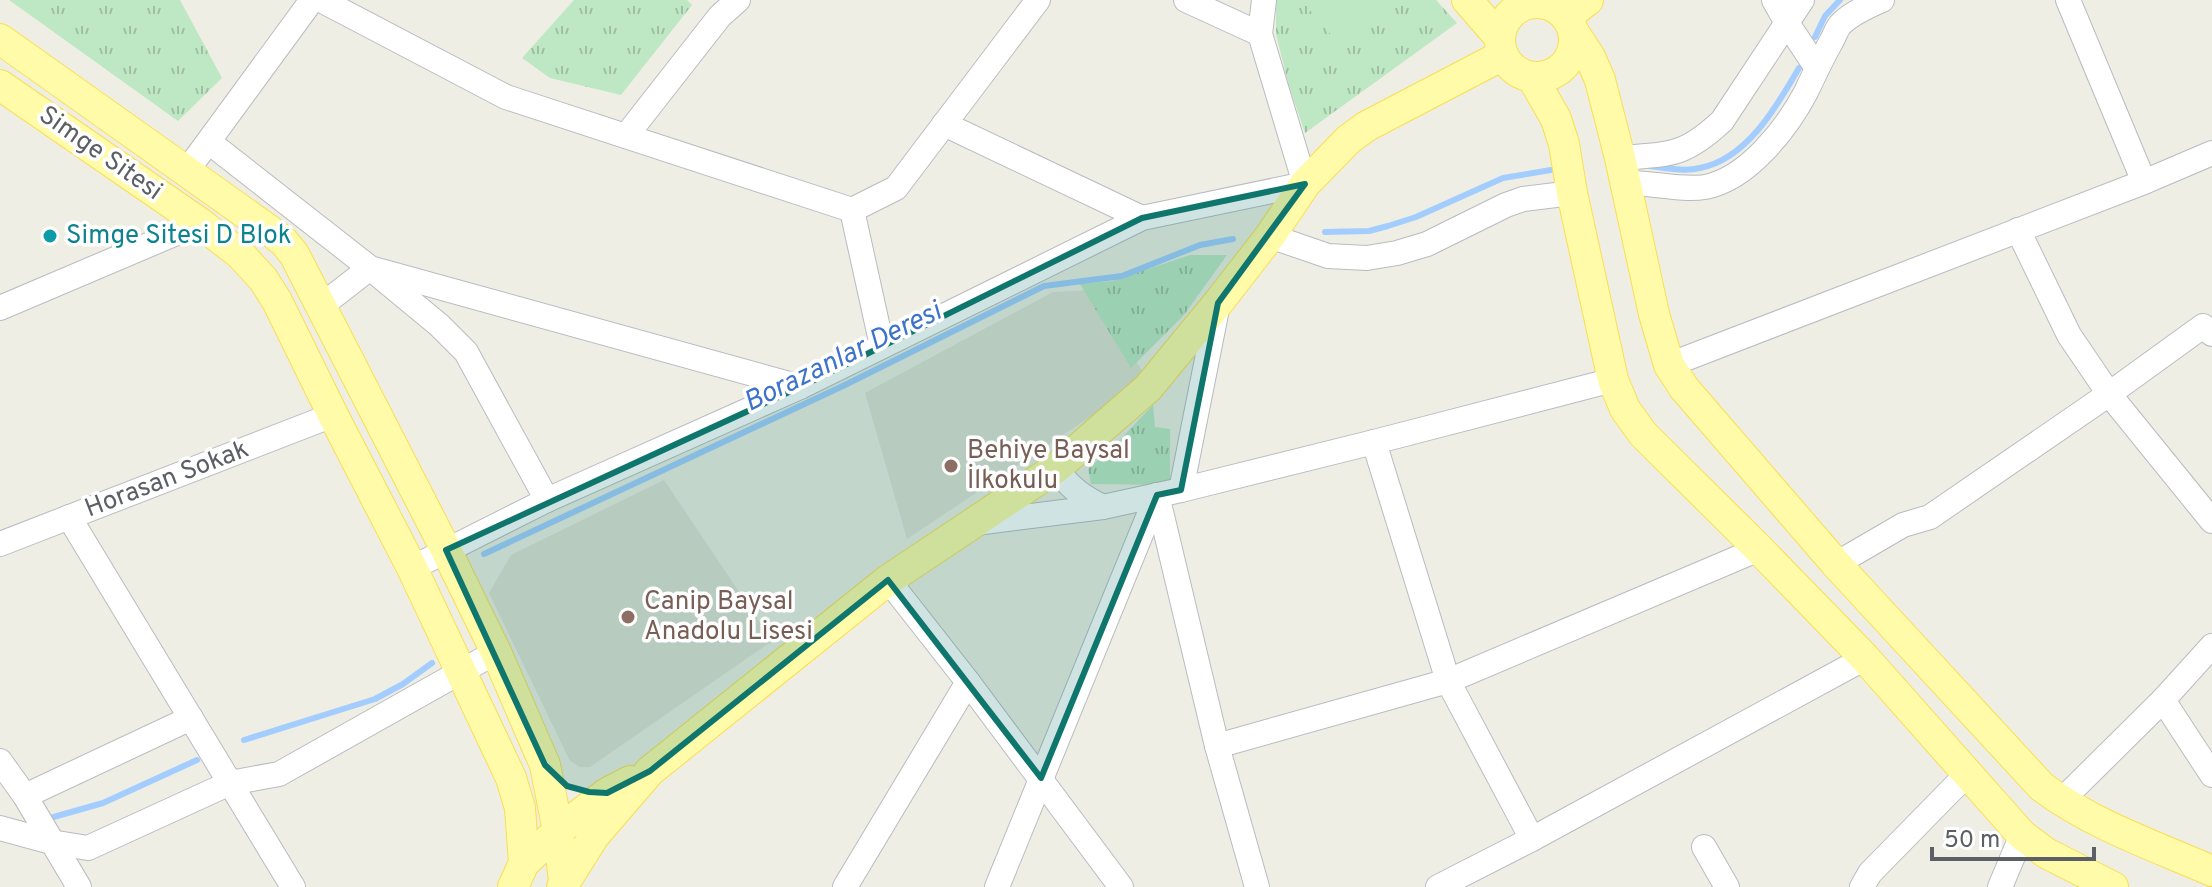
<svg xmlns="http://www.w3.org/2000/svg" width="2212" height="887" font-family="Overpass,sans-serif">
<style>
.education{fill:#e1e0d4}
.park{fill:url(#park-tufts)}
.pitch{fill:#bee8c3}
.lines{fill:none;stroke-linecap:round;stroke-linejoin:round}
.stream{stroke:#a4cdff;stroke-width:6}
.minor-casing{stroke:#b9bbc1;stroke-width:26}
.major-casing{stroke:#fbde51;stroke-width:32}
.minor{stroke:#fff;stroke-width:24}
.major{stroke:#fffba9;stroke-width:30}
.marked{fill:#0f766e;fill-opacity:0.2;stroke:#0f766e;stroke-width:6;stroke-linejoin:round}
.culture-dot{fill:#0f9aa8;stroke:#fff;stroke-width:3}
.education-dot{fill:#8d6e63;stroke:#fff;stroke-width:3}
.labels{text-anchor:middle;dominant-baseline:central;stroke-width:7;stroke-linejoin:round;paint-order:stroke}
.street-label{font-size:26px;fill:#5c5f65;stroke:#fff}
.culture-label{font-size:26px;fill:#0d838f;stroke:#fff;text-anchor:start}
.education-label{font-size:26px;fill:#785e54;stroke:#fff;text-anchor:start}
.water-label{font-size:28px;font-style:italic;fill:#3e73cb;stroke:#fff}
</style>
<defs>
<pattern id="park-tufts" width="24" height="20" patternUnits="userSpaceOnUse" patternTransform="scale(2)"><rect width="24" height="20" fill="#bee8c3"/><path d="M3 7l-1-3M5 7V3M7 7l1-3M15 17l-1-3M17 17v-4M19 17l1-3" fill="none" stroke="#9ebfa2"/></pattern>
</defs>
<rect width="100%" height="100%" fill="#efeee4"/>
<!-- education -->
<g class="education">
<polygon points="1092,290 1144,374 1129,391 907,539 865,393 1053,292"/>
<polygon points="664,480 772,641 590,767 580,767 570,761 489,593 511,555"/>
</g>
<!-- park -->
<g class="park">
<polygon points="9,0 180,0 222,78 178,121"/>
<polygon points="574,0 687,0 692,5 621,95 550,78 522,58"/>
<polygon points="1276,0 1436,0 1457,23 1305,133 1288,83 1276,34"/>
<polygon points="1190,255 1227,255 1184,315 1131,368 1080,284 1112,281"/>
<polygon points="1153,405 1155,427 1170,429 1170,485 1091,484 1088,469 1115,445"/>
</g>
<!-- pitch -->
<polygon class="pitch" points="1316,0 1390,0 1340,45 1308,8"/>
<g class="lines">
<!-- stream -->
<g class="stream">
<polyline points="1815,37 1825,16 1840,0"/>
<path d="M1650,166c16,2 34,6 50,2 47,-9 77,-62 99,-100"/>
<polyline points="1325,232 1369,231 1388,226 1416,217 1503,178 1551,170"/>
<polyline points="484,554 845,385 1044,286 1122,276 1200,245 1233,239"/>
<polyline points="244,740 375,699 403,684 432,663"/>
<polyline points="50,818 103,803 197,760"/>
</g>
<!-- minor casing -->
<g class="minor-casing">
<g id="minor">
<polyline points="321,0 506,97 852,210 896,188 1038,0"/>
<polyline points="1186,0 1260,34"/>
<polyline points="1774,0 1787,23 1817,68"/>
<polyline points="2068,0 2144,182"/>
<polyline points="944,124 1142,218"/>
<polyline points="626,136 720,16 738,0"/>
<polyline points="209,142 370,268 800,387"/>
<path d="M1620,158c50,-4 63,-1 102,-37l80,-121"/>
<polyline points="186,172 312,0"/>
<path d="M1625,183c27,-1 55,8 80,4 43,-8 82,-59 101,-95 8,-17 16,-34 25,-50 3,-5 5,-12 9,-17 10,-11 28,-19 42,-25"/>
<polyline points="852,210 882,346"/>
<polyline points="2018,230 2069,335 2109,394 2212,521"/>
<polyline points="1270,236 1328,256 1367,258 1397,253 1427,244 1506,205 1523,199 1572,193"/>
<polyline points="321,306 370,268 439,325 466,352 547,500"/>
<polyline points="0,308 200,223"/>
<polyline points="1669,365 2144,182 2212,153"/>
<polyline points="1374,442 1448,681 1532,839"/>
<path d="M1056,468c13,19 26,29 47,39"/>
<polyline points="1181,490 1218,304"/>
<polyline points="1157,495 1217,746 1257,887"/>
<polyline points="69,517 293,887"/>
<polyline points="976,523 1103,507 1181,490 1374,442 1613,380"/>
<polyline points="0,544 333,415"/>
<polyline points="1836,564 1903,525 1930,517 2109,394 2203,326 2212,334"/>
<polyline points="412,568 547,500 800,387 1142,218 1305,184 1260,34 1264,0"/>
<polyline points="888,580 968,682"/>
<polyline points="2163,700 2212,775"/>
<polyline points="1217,746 1448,681 1759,549"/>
<polyline points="0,761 25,796 79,887"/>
<polyline points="25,796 191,718"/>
<polyline points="2061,801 2163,700 2212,646"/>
<polyline points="0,828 51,842 88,848 230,783 279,774 496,652"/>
<polyline points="1704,847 1727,887"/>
<polyline points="845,887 968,682 1121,887"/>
<polyline points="997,887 1157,495"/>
<polyline points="1438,887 1532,839 1865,658"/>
<polyline points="1862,887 1870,873 1968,773"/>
<polyline points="2000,887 2022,835"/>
</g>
</g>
<!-- major casing -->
<g class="major-casing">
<g id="major">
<polyline points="1467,0 1500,38"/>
<circle cx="1537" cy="40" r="37"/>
<polyline points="1566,17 1588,0"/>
<path d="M1573,31l17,26 10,23 20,78 34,156 15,51 15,23 152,176 206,223c51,38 113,59 170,84"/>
<polyline points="0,39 269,230 284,242 294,254 446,550 496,652 545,765 558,831 564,881"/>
<polyline points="1532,77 1556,119 1564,144 1572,193 1613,380 1625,409 1643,434 1759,549 1865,658 2022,835 2046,853 2113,887"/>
<polyline points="0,85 200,223 241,255 263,279 277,301 333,415 412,568 511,778 520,808 524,863"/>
<polyline points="513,887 524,863 558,831 607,793 630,781"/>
<polyline points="562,887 594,836 650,771 888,580 1056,468 1148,388 1218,303 1270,236 1305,184 1349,139 1367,126 1503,55"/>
</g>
</g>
<!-- minor -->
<use href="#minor" class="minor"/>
<!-- major -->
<use href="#major" class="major"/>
</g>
<!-- marked area -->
<path class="marked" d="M1305,184l-87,119 -37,187 -24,5 -116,283 -153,-198 -238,191 -43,22 -18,-1 -22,-6 -22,-21 -99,-215 354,-163 342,-169z"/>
<!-- markers -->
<circle class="culture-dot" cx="50" cy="236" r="8"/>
<g class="education-dot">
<circle cx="951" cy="466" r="8"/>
<circle cx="628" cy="617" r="8"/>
</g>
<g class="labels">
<!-- street labels -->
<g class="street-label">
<text transform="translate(100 154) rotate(35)">Simge Sitesi</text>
<text transform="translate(167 480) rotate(-21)">Horasan Sokak</text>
</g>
<!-- culture labels -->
<g class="culture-label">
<text x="66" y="236">Simge Sitesi D Blok</text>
</g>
<!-- education labels -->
<g class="education-label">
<text x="967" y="451">Behiye Baysal<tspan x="967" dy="30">İlkokulu</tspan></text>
<text x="644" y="602">Canip Baysal<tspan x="644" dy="30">Anadolu Lisesi</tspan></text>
</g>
<!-- water labels -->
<g class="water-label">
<text transform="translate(843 358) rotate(-26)">Borazanlar Deresi</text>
</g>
</g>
<!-- scale -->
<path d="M1932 847v12h162v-12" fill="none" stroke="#5c5f65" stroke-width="4"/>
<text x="1944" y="847" font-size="24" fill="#5c5f65" stroke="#ffffff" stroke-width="6" paint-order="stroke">50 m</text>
</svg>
